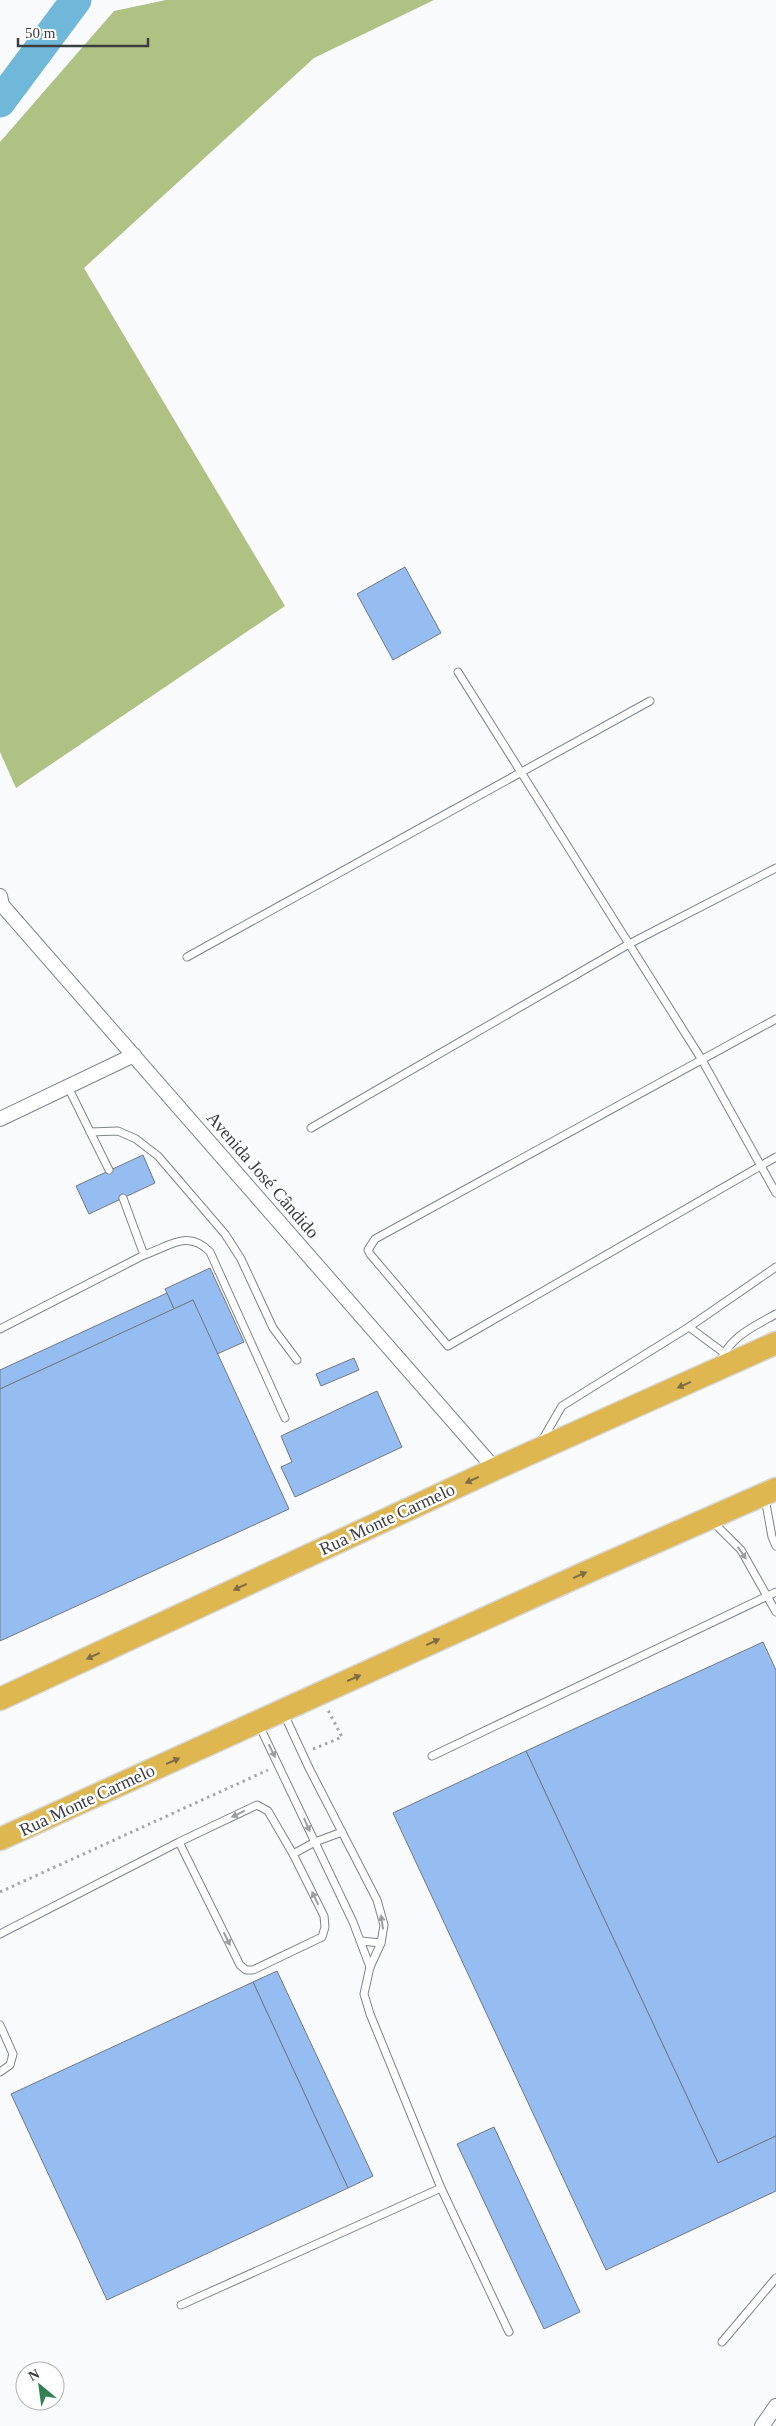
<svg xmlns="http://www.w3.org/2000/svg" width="776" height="2426" font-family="'Times New Roman',serif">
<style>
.forest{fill:#b0c283}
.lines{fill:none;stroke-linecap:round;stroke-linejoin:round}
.river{stroke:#6fb8d9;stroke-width:31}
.building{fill:#95bdf2;stroke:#747980}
.service-casing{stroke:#7f848b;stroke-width:9}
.minor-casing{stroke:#7f848b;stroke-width:16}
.trunk-casing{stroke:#d8d8d9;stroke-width:25}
.path{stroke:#a6a8ab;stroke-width:3;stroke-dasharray:2.5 4;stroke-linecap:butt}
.service{stroke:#fff;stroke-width:7}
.minor{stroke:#fff;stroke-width:14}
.trunk{stroke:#dfb750;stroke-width:22}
.oneway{fill:#7d6e46}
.oneway2{fill:#9d9ea0}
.labels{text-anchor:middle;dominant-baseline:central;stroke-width:5;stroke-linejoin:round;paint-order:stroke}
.street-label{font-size:18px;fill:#3b3d40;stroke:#fff}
</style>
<rect width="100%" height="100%" fill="#f9fbfe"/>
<!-- forest -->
<polygon class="forest" points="166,0 434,0 314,58 84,268 285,606 16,788 0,752 0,142 114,11"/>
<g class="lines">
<!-- river -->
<polyline class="river" points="0,102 76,0"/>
</g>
<!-- building -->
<g class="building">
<polygon points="405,567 441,633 393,660 357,594"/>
<polygon points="143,1155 155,1183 89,1214 76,1186"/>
<polygon points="210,1268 244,1342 217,1354 193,1300 174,1309 165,1289"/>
<polygon points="167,1293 174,1309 0,1389 0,1370"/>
<polygon points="193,1300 289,1509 0,1641 0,1389"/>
<polygon points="354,1358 359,1370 321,1386 316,1374"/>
<polygon points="377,1391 402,1447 295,1497 281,1467 292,1462 281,1436"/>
<polygon points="763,1642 776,1670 776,2136 718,2163 526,1751"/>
<polygon points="526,1751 718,2163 776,2136 776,2191 606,2270 393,1813"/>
<polygon points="277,1971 373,2176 348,2188 253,1982"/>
<polygon points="253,1982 348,2188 107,2300 11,2094"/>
<polygon points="494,2127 580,2312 544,2329 457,2144"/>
</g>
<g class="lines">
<!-- service casing -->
<g class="service-casing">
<g id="service">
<polyline points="458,672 702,1060 776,1193"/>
<polyline points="187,957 650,701"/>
<polyline points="776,1019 375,1239 368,1250 370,1254 448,1346 776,1157"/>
<polyline points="68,1087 109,1170"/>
<polyline points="311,1128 629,944 776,868"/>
<polyline points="90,1132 118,1131 136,1139 158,1156 225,1234 241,1259 273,1328 297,1360"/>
<path d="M144,1255c26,-9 44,-26 66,-3l75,166"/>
<polyline points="689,1327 724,1353"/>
<polyline points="0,1329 144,1255 123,1198"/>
<path d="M720,1363c9,-26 33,-36 56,-49"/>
<polyline points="541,1442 562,1406 689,1327 776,1267"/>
<polyline points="765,1498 772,1537 776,1546"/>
<polyline points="713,1522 741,1550 776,1612"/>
<polyline points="284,1714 309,1768 377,1900 384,1925 381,1943 370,1967 364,1994 370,2014 441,2188 509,2332"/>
<polyline points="259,1725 353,1922 370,1967"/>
<polyline points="432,1756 776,1592"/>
<polyline points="293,1854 315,1842 342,1832"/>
<polyline points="0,1934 179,1842 257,1805 268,1811 293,1854 324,1916 325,1927 322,1937 253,1970 246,1970 240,1965 179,1842"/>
<polyline points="361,1941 381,1943"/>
<polyline points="0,2025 13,2054 10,2065 0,2072"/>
<polyline points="181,2305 441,2188"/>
<polyline points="722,2342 776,2278"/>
</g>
</g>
<!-- minor casing -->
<g class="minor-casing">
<g id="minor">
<polyline points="0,896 2,905 495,1469"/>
<polyline points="0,1119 134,1055"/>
<polyline points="762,2426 776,2406"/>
</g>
</g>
<!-- trunk casing -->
<g class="trunk-casing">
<g id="trunk">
<polyline points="0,1699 495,1469 776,1343"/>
<polyline points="0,1839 585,1573 776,1489"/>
</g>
</g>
<!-- path -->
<g class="path">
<polyline points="313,1749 342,1737 328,1710"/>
<polyline points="0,1892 268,1770"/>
</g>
<!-- service -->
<use href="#service" class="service"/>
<!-- minor -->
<use href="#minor" class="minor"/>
<!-- trunk -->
<use href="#trunk" class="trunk"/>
</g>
<!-- one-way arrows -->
<defs><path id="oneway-solid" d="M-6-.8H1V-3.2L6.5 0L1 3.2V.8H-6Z" transform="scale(1.25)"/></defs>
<g class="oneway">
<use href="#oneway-solid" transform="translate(684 1385) rotate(156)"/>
<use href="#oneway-solid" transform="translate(472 1480) rotate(155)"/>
<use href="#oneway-solid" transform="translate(580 1575) rotate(-24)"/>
<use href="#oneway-solid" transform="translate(240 1587) rotate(155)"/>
<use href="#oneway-solid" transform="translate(433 1642) rotate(-25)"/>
<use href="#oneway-solid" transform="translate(93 1656) rotate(155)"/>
<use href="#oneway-solid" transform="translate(354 1678) rotate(-24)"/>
<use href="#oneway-solid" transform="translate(173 1761) rotate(-24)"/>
</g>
<g class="oneway2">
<use href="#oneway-solid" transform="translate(742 1553) rotate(55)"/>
<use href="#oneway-solid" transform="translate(272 1751) rotate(63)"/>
<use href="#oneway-solid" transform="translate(238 1814) rotate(154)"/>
<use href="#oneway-solid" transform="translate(307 1825) rotate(66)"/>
<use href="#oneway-solid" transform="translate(315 1898) rotate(-116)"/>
<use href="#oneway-solid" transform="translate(382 1922) rotate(-98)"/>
<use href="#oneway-solid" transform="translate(227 1939) rotate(64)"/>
</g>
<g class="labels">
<!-- street labels -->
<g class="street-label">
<text transform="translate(263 1175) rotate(49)">Avenida José Cândido</text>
<text transform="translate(387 1519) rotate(-25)">Rua Monte Carmelo</text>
<text transform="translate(87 1800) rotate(-25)">Rua Monte Carmelo</text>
</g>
</g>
<!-- north arrow -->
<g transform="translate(40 2386) rotate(331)"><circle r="24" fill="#ffffff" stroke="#b1b1b3"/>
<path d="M0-4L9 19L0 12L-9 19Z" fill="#308254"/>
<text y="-8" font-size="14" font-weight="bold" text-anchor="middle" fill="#3b3d40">N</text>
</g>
<!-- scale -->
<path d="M18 38v8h130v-8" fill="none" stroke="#3b3d40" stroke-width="2.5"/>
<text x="25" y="38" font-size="15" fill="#3b3d40" stroke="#ffffff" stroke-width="4" paint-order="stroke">50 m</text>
</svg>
